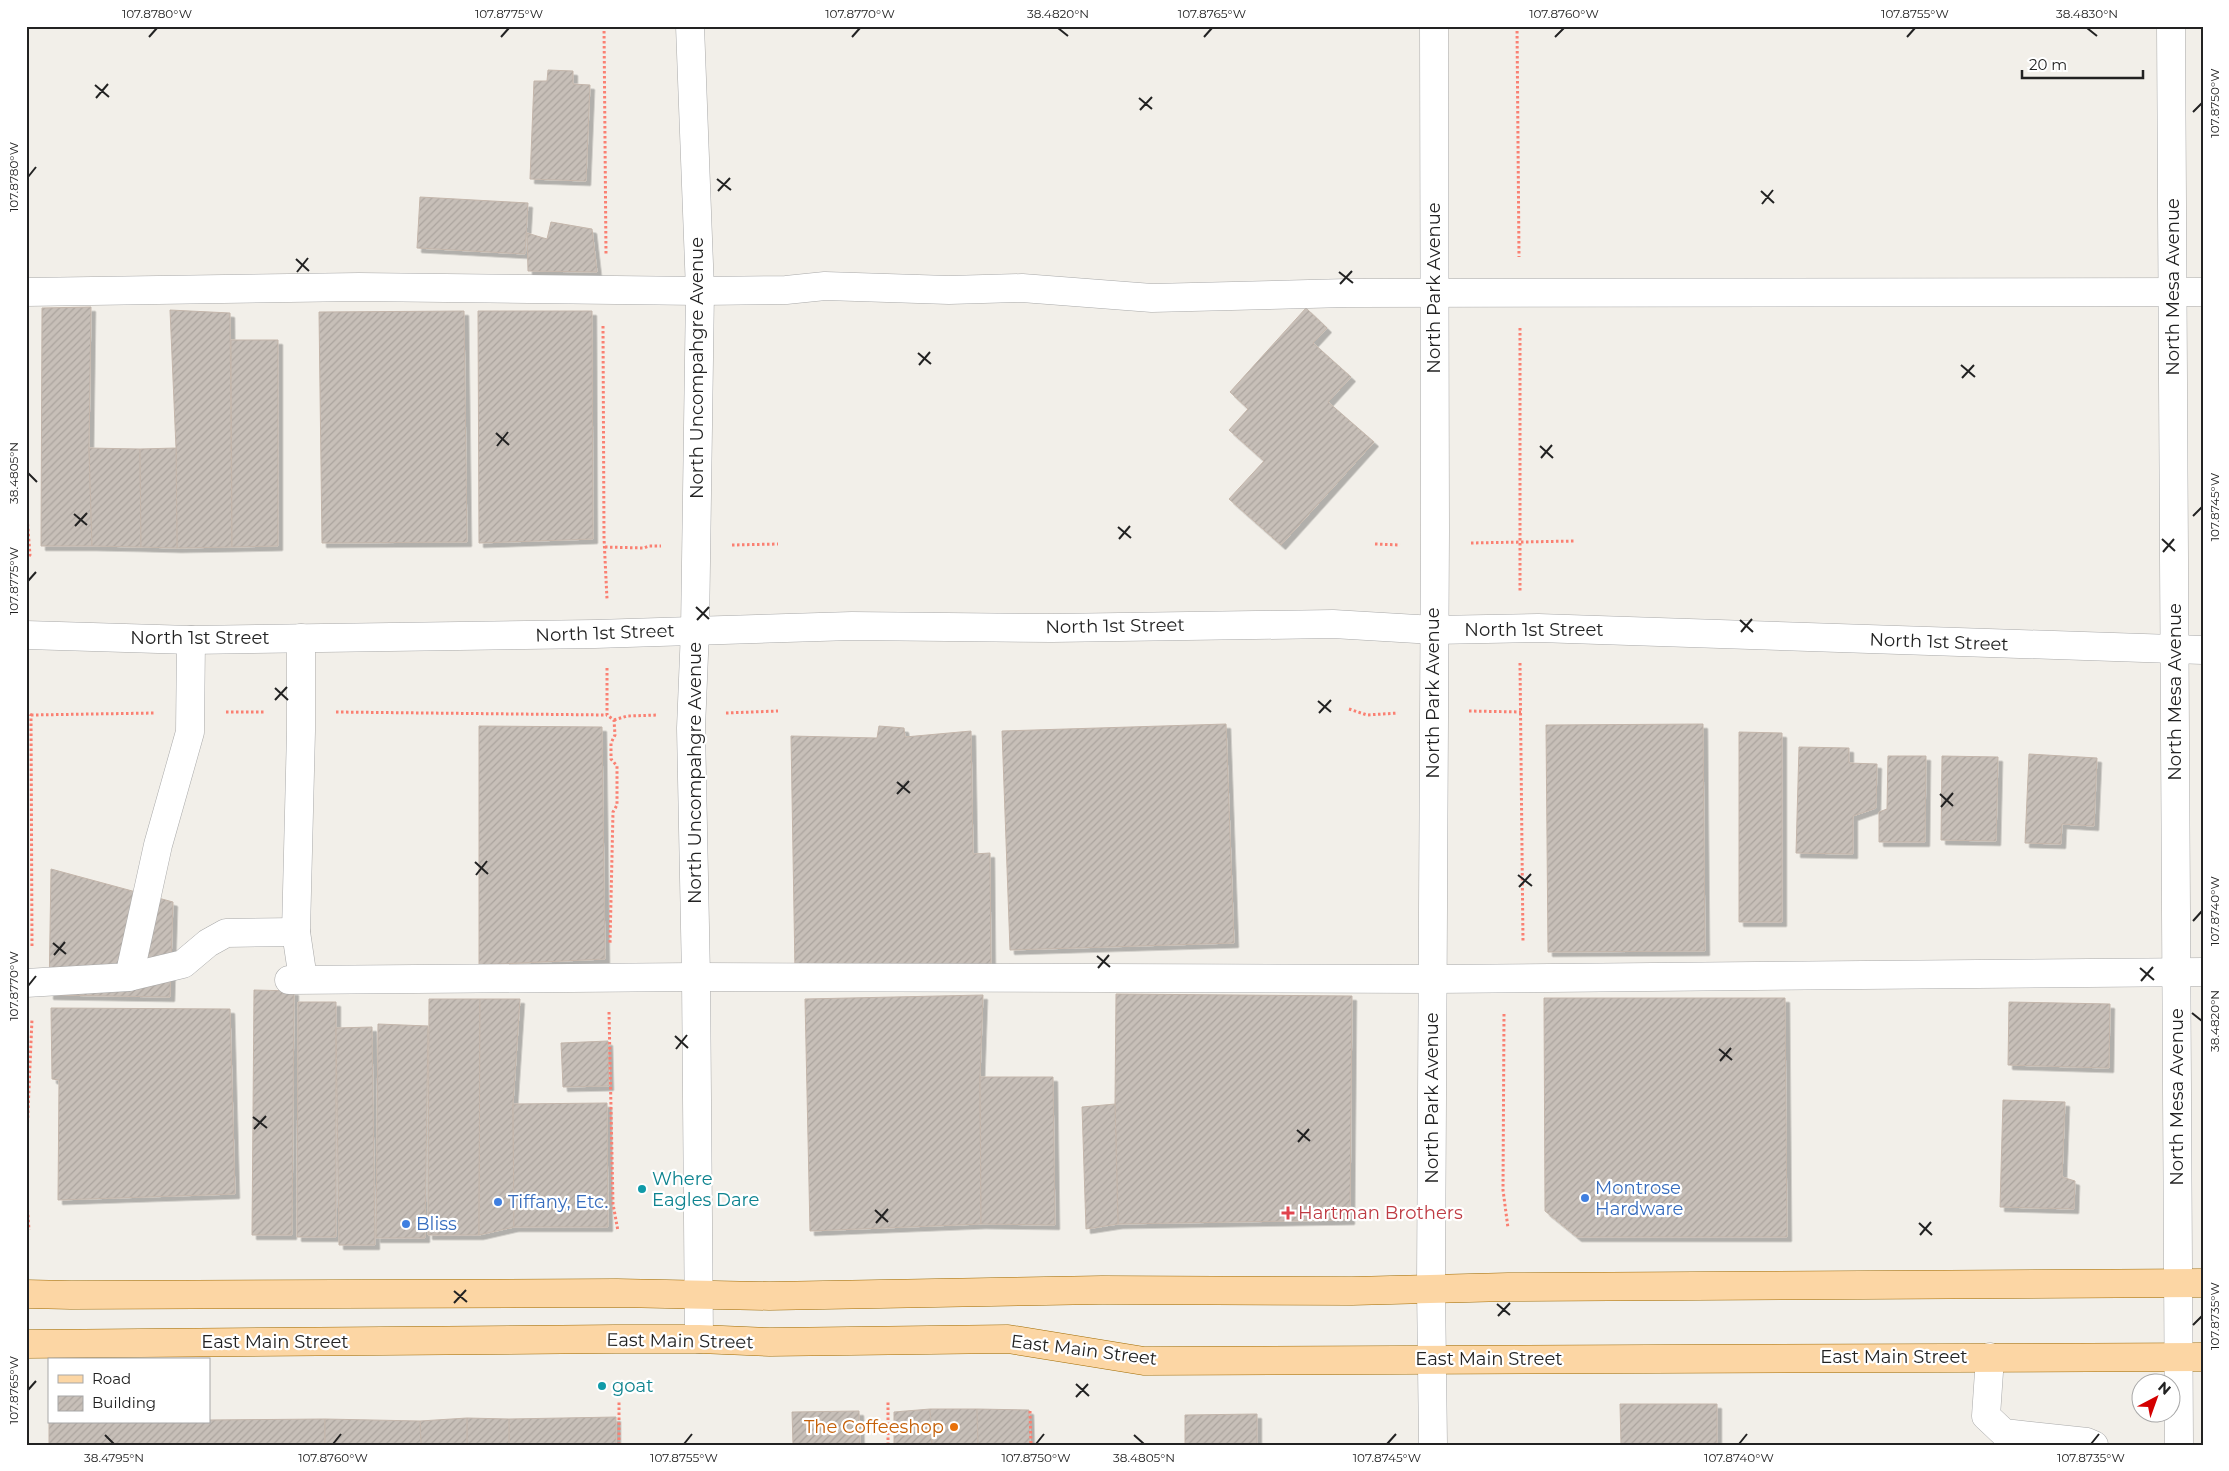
<svg xmlns="http://www.w3.org/2000/svg" width="2229" height="1471" font-family="Montserrat,sans-serif">
<style>
.building{fill:url(#building-hatch);stroke:#c4b6ab;filter:url(#shadow)}
.lines{fill:none;stroke-linecap:round;stroke-linejoin:round}
.minor-casing{stroke:#a9a9a9;stroke-width:29}
.major-casing{stroke:#a06b00;stroke-width:29}
.path{stroke:#fa8072;stroke-width:3;stroke-dasharray:2.5 2.5;stroke-linecap:butt}
.minor{stroke:#fff;stroke-width:28}
.major{stroke:#fcd6a4;stroke-width:28}
.ticks{fill:none;stroke:#222;stroke-width:2}
.culture-dot{fill:#0f9aa8;stroke:#fff;stroke-width:2}
.shop-dot{fill:#3f7fe0;stroke:#fff;stroke-width:2}
.health-dot{fill:#e0444e;stroke:#fff;stroke-width:2}
.food-dot{fill:#e8710a;stroke:#fff;stroke-width:2}
.labels{text-anchor:middle;dominant-baseline:central;stroke-width:4.5;stroke-linejoin:round;paint-order:stroke}
.street-label{font-size:18px;fill:#222;stroke:#fff}
.culture-label{font-size:18px;fill:#0d838f;stroke:#fff;text-anchor:start}
.shop-label{font-size:18px;fill:#366cbe;stroke:#fff;text-anchor:start}
.health-label{font-size:18px;fill:#be3a42;stroke:#fff;text-anchor:start}
.food-label{font-size:18px;fill:#c56008;stroke:#fff;text-anchor:end}
.neatline{fill:none;stroke:#222;stroke-width:2}
.ticks-label{font-size:12px;text-anchor:middle;fill:#222}
</style>
<defs>
<pattern id="building-hatch" width="6" height="6" patternUnits="userSpaceOnUse" patternTransform="scale(1.25)"><rect width="6" height="6" fill="#c7bfb8"/><path d="M-1 1l2-2M0 6l6-6M5 7l2-2" fill="none" stroke="#aba49e"/></pattern>
<filter id="shadow"><feDropShadow dx="4.5" dy="4.5" stdDeviation="0" flood-color="#0004"/></filter>
</defs>
<rect width="100%" height="100%" fill="#f2efe9"/>
<!-- building -->
<g class="building">
<polygon points="548,70 573,71 573,84 590,85 586,181 530,179 534,81 547,81"/>
<polygon points="420,197 528,203 525,254 417,248"/>
<polygon points="551,222 592,229 597,272 528,271 527,233 547,239"/>
<polygon points="91,307 89,448 92,546 41,546 42,308"/>
<polygon points="1306,308 1327,328 1313,343 1351,377 1328,402 1374,442 1281,545 1229,499 1264,461 1229,430 1248,409 1230,392"/>
<polygon points="170,310 230,313 232,547 177,548 176,448"/>
<polygon points="464,311 467,542 322,543 319,312"/>
<polygon points="478,311 592,311 593,539 479,543"/>
<polygon points="231,340 278,340 278,546 232,547"/>
<polygon points="89,448 140,449 141,547 92,546"/>
<polygon points="176,448 177,548 141,547 140,449"/>
<polygon points="1226,724 1234,943 1010,950 1002,731"/>
<polygon points="1703,724 1705,951 1548,952 1546,725"/>
<polygon points="479,726 602,727 605,959 479,965"/>
<polygon points="879,726 904,728 905,737 971,731 973,854 990,853 991,969 795,971 791,736 877,738"/>
<polygon points="1739,732 1782,733 1782,922 1739,922"/>
<polygon points="1799,747 1849,748 1849,763 1877,764 1876,808 1853,816 1853,854 1796,853"/>
<polygon points="2029,754 2097,758 2094,826 2062,824 2061,844 2025,843"/>
<polygon points="1888,756 1926,756 1925,842 1879,842 1879,812 1887,809"/>
<polygon points="1942,756 1998,757 1996,841 1941,840"/>
<polygon points="51,869 173,902 170,997 49,995"/>
<polygon points="254,990 294,991 292,1235 252,1235"/>
<polygon points="1116,994 1352,996 1350,1220 1118,1224 1115,1104"/>
<polygon points="983,995 980,1077 981,1224 810,1231 805,999"/>
<polygon points="1544,998 1785,998 1787,1237 1577,1237 1545,1211"/>
<polygon points="429,999 480,999 479,1235 428,1235"/>
<polygon points="480,999 520,999 513,1104 514,1227 479,1235"/>
<polygon points="298,1002 336,1002 336,1237 297,1237"/>
<polygon points="2009,1002 2110,1004 2109,1068 2008,1065"/>
<polygon points="51,1008 230,1009 235,1194 58,1200 59,1080 52,1079"/>
<polygon points="378,1024 428,1026 425,1238 376,1238"/>
<polygon points="372,1027 375,1245 339,1245 336,1028"/>
<polygon points="608,1041 609,1086 563,1087 561,1043"/>
<polygon points="980,1077 1053,1077 1055,1225 981,1224"/>
<polygon points="2003,1100 2065,1102 2062,1177 2075,1181 2074,1209 2000,1207"/>
<polygon points="607,1103 608,1227 514,1227 513,1104"/>
<polygon points="1115,1104 1118,1224 1086,1229 1082,1107"/>
<polygon points="1620,1404 1717,1404 1717,1445 1621,1445"/>
<polygon points="930,1409 932,1445 894,1445 894,1412"/>
<polygon points="930,1409 977,1409 978,1445 932,1445"/>
<polygon points="977,1409 1029,1410 1030,1445 978,1445"/>
<polygon points="859,1411 860,1445 793,1445 792,1412"/>
<polygon points="1257,1414 1257,1445 1185,1445 1185,1415"/>
<polygon points="616,1417 616,1445 509,1445 509,1419"/>
<polygon points="467,1418 509,1419 509,1445 467,1445"/>
<polygon points="467,1418 467,1445 421,1445 420,1421"/>
<polygon points="325,1419 325,1445 49,1445 49,1422 209,1422 209,1420"/>
<polygon points="325,1419 420,1421 421,1445 325,1445"/>
</g>
<g class="lines">
<!-- minor casing -->
<g class="minor-casing">
<g id="minor">
<polyline points="690,26 700,291 695,630 691,728 696,977 699,1339"/>
<polyline points="2171,26 2179,1445"/>
<polyline points="26,292 359,287 700,291 786,290 825,286 949,290 1022,288 1152,298 1347,293 2203,292"/>
<polyline points="26,635 191,640 595,634 852,626 1052,628 1333,624 1434,630 1538,628 2203,650"/>
<polyline points="301,638 301,731 296,932 303,979"/>
<polyline points="129,977 183,964 208,943 226,933 296,932"/>
<polyline points="289,980 696,977 1432,979 2203,972"/>
<polyline points="26,983 129,977 158,845 190,732 191,640"/>
<polyline points="1990,1357 1986,1416 2004,1433 2087,1442 2094,1445"/>
<polyline points="1433,1445 1431,1287 1435,532 1434,26"/>
</g>
</g>
<!-- major casing -->
<g class="major-casing">
<g id="major">
<polyline points="26,1294 71,1295 617,1293 769,1296 1102,1290 1352,1291 1508,1287 2203,1283"/>
<polyline points="26,1344 615,1339 699,1339 770,1342 1008,1339 1144,1361 2203,1357"/>
</g>
</g>
<!-- path -->
<g class="path">
<polyline points="604,26 606,254"/>
<polyline points="1517,26 1519,257"/>
<polyline points="603,326 604,538 607,599"/>
<polyline points="1520,328 1520,592"/>
<polyline points="26,504 30,555 26,559"/>
<polyline points="1471,543 1575,541"/>
<polyline points="1375,544 1400,545"/>
<polyline points="732,545 778,544"/>
<polyline points="605,547 644,548 649,546 661,546"/>
<polyline points="1520,663 1523,942"/>
<polyline points="607,668 607,715 614,720 615,735 611,743 611,759 617,766 617,805 613,812 610,944"/>
<polyline points="1349,709 1367,715 1398,713"/>
<polyline points="26,711 31,715 32,948"/>
<polyline points="1469,711 1521,712"/>
<polyline points="226,712 265,712"/>
<polyline points="336,712 607,715"/>
<polyline points="726,713 778,711"/>
<polyline points="31,715 155,713"/>
<polyline points="614,720 627,716 658,715"/>
<polyline points="609,1012 613,1204 618,1231"/>
<polyline points="1504,1014 1503,1190 1508,1228"/>
<polyline points="26,1158 32,1019"/>
<polyline points="26,1190 29,1230"/>
<polyline points="1030,1411 1031,1445"/>
<polyline points="619,1445 619,1400"/>
<polyline points="888,1445 888,1402"/>
</g>
<!-- minor -->
<use href="#minor" class="minor"/>
<!-- major -->
<use href="#major" class="major"/>
</g>
<!-- ticks -->
<path class="ticks" d="M1058,28l10,8M2087,28l10,8M149,37l8,-9M501,37l8,-9M852,37l8,-9M1204,37l8,-9M1555,37l9,-9M1907,37l8,-9M95,85l14,12M96,98l12,-14M1139,98l13,11M1140,110l12,-13M2193,112l9,-9M28,177l8,-10M717,179l14,11M718,191l12,-13M1761,191l13,12M1762,204l11,-14M296,259l13,12M297,272l11,-14M1339,272l14,11M1340,284l12,-13M918,353l13,11M919,365l11,-13M1961,365l14,12M1962,378l12,-13M496,433l13,12M497,446l11,-14M1540,446l13,12M1541,458l11,-13M28,473l9,9M74,514l13,11M2193,516l9,-9M75,526l12,-13M1118,527l13,11M1119,539l11,-13M2162,539l13,12M2163,552l11,-13M28,581l8,-9M696,607l13,12M697,620l12,-13M1740,620l13,12M1741,632l11,-13M275,688l13,12M275,700l12,-13M1318,701l13,11M1319,713l12,-13M897,782l13,11M897,794l12,-13M1940,794l13,12M1941,807l12,-14M475,862l13,12M476,875l11,-14M1518,875l14,11M1519,887l12,-13M2193,921l9,-10M53,943l13,11M54,955l11,-13M1097,956l13,11M1098,968l11,-13M2140,968l14,12M2141,981l12,-14M28,986l8,-10M2192,1013l10,8M675,1036l13,12M676,1049l11,-14M1719,1049l13,11M1720,1061l11,-13M253,1117l14,11M254,1129l12,-13M1297,1130l13,11M1298,1142l11,-13M875,1210l13,12M876,1223l12,-14M1919,1223l13,12M1920,1235l11,-13M454,1291l13,11M454,1303l12,-13M1497,1304l13,11M1498,1316l12,-13M2193,1325l9,-9M1076,1384l13,12M28,1390l8,-9M1076,1397l12,-13M105,1435l9,9M1134,1435l10,9M333,1444l8,-10M684,1444l8,-10M1036,1444l8,-10M1387,1444l9,-10M1739,1444l8,-10M2091,1444l8,-10"/>
<!-- markers -->
<g class="culture-dot">
<circle cx="642" cy="1189" r="5"/>
<circle cx="602" cy="1386" r="5"/>
</g>
<g class="shop-dot">
<circle cx="1585" cy="1198" r="5"/>
<circle cx="498" cy="1202" r="5"/>
<circle cx="406" cy="1224" r="5"/>
</g>
<path class="health-dot" d="M1285.5 1205.5h5v5h5v5h-5v5h-5v-5h-5v-5h5z"/>
<circle class="food-dot" cx="954" cy="1427" r="5"/>
<g class="labels">
<!-- street labels -->
<g class="street-label">
<text transform="translate(2173 287) rotate(-90)">North Mesa Avenue</text>
<text transform="translate(1434 288) rotate(-90)">North Park Avenue</text>
<text transform="translate(697 368) rotate(-90)">North Uncompahgre Avenue</text>
<text transform="translate(1115 626) rotate(-1)">North 1st Street</text>
<text x="1534" y="630">North 1st Street</text>
<text transform="translate(605 633) rotate(-2)">North 1st Street</text>
<text x="200" y="638">North 1st Street</text>
<text transform="translate(1939 642) rotate(2)">North 1st Street</text>
<text transform="translate(2175 692) rotate(-90)">North Mesa Avenue</text>
<text transform="translate(1433 693) rotate(-90)">North Park Avenue</text>
<text transform="translate(695 773) rotate(-90)">North Uncompahgre Avenue</text>
<text transform="translate(2177 1097) rotate(-90)">North Mesa Avenue</text>
<text transform="translate(1432 1098) rotate(-90)">North Park Avenue</text>
<text transform="translate(680 1341) rotate(1)">East Main Street</text>
<text x="275" y="1342">East Main Street</text>
<text transform="translate(1084 1350) rotate(7)">East Main Street</text>
<text x="1894" y="1357">East Main Street</text>
<text x="1489" y="1359">East Main Street</text>
</g>
<!-- culture labels -->
<g class="culture-label">
<text x="652" y="1179">Where<tspan x="652" dy="21">Eagles Dare</tspan></text>
<text x="612" y="1386">goat</text>
</g>
<!-- shop labels -->
<g class="shop-label">
<text x="1595" y="1188">Montrose<tspan x="1595" dy="21">Hardware</tspan></text>
<text x="508" y="1202">Tiffany, Etc.</text>
<text x="416" y="1224">Bliss</text>
</g>
<!-- health labels -->
<g class="health-label">
<text x="1298" y="1213">Hartman Brothers</text>
</g>
<!-- food labels -->
<g class="food-label">
<text x="944" y="1427">The Coffeeshop</text>
</g>
</g>
<!-- border -->
<rect width="2229" height="1471" fill="none" stroke="#ffffff" stroke-width="55"/>
<!-- legend -->
<rect x="48" y="1358" width="162" height="65" fill="#ffffff" stroke="#a7a7a7"/>
<rect x="58" y="1375" width="25" height="8" fill="#fcd6a4" stroke="#a7a7a7"/>
<text x="92" y="1384" font-size="15" fill="#222222">Road</text>
<rect x="58" y="1396" width="25" height="15" fill="url(#building-hatch)" stroke="#a7a7a7"/>
<text x="92" y="1408" font-size="15" fill="#222222">Building</text>
<!-- north arrow -->
<g transform="translate(2156 1398) rotate(41)"><circle r="24" fill="#ffffff" stroke="#a7a7a7"/>
<path d="M0-4L9 19L0 12L-9 19Z" fill="#d40000"/>
<text y="-8" font-size="14" font-weight="bold" text-anchor="middle" fill="#222222">N</text>
</g>
<!-- scale -->
<path d="M2022 70v8h121v-8" fill="none" stroke="#222222" stroke-width="2.5"/>
<text x="2029" y="70" font-size="15" fill="#222222" stroke="#ffffff" stroke-width="4" paint-order="stroke">20 m</text>
<rect x="28" y="28" width="2174" height="1416" class="neatline"/>
<g class="ticks-label">
<text x="157" y="18">107.8780°W</text>
<text x="509" y="18">107.8775°W</text>
<text x="860" y="18">107.8770°W</text>
<text x="1058" y="18">38.4820°N</text>
<text x="1212" y="18">107.8765°W</text>
<text x="1564" y="18">107.8760°W</text>
<text x="1915" y="18">107.8755°W</text>
<text x="2087" y="18">38.4830°N</text>
<text transform="translate(2215 103) rotate(-90)" y="4">107.8750°W</text>
<text transform="translate(14 177) rotate(-90)" y="4">107.8780°W</text>
<text transform="translate(14 473) rotate(-90)" y="4">38.4805°N</text>
<text transform="translate(2215 507) rotate(-90)" y="4">107.8745°W</text>
<text transform="translate(14 581) rotate(-90)" y="4">107.8775°W</text>
<text transform="translate(2215 911) rotate(-90)" y="4">107.8740°W</text>
<text transform="translate(14 986) rotate(-90)" y="4">107.8770°W</text>
<text transform="translate(2215 1021) rotate(-90)" y="4">38.4820°N</text>
<text transform="translate(2215 1316) rotate(-90)" y="4">107.8735°W</text>
<text transform="translate(14 1390) rotate(-90)" y="4">107.8765°W</text>
<text x="114" y="1462">38.4795°N</text>
<text x="333" y="1462">107.8760°W</text>
<text x="684" y="1462">107.8755°W</text>
<text x="1036" y="1462">107.8750°W</text>
<text x="1144" y="1462">38.4805°N</text>
<text x="1387" y="1462">107.8745°W</text>
<text x="1739" y="1462">107.8740°W</text>
<text x="2091" y="1462">107.8735°W</text>
</g>
</svg>
